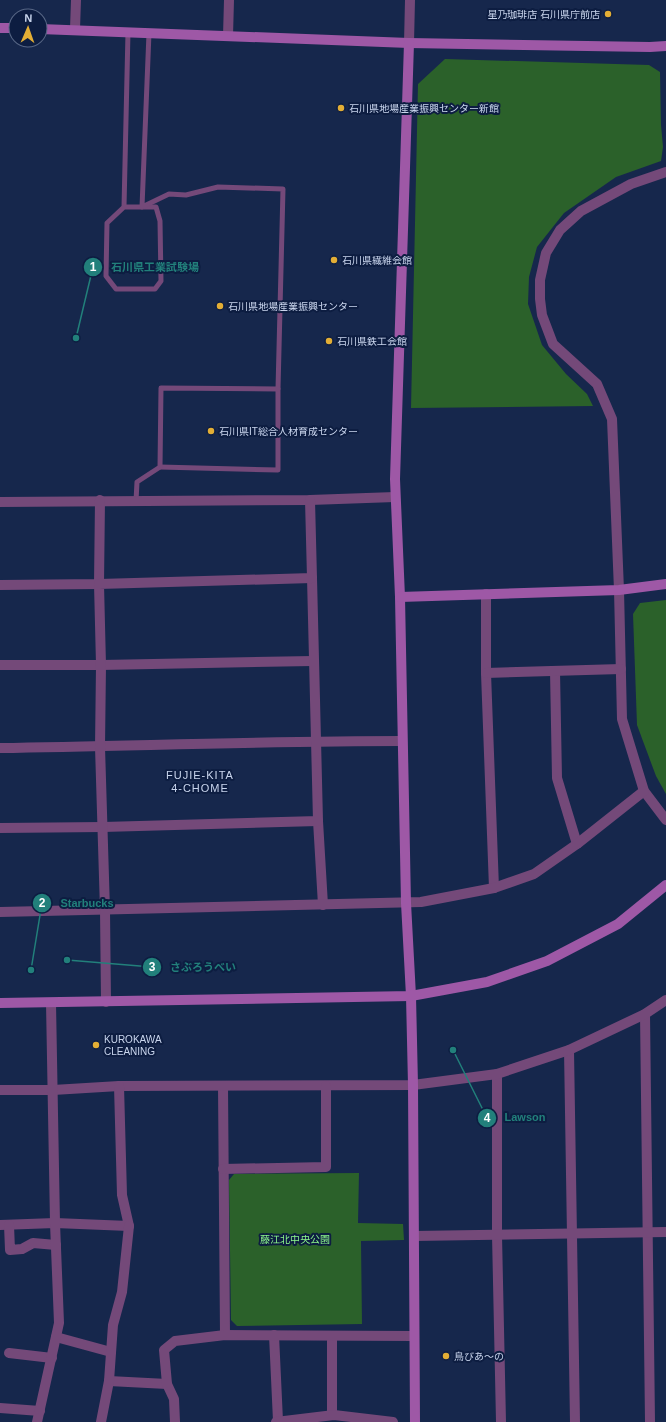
<svg xmlns="http://www.w3.org/2000/svg" width="666" height="1422" font-family="Arial,'Noto Sans JP',sans-serif">
<style>
.green{fill:#2b612a}
.lines{fill:none;stroke-linecap:round;stroke-linejoin:round}
.lane{stroke:#744979;stroke-width:5}
.street{stroke:#744979;stroke-width:10}
.secondary{stroke:#9e58a6;stroke-width:10}
.poi-dot{fill:#e3ae35;stroke:#0d1d41;stroke-width:1.5}
.labels{text-anchor:middle;dominant-baseline:central;stroke-width:4;stroke-linejoin:round;paint-order:stroke}
.poi-label{font-size:10px;fill:#c9d5ed;stroke:#0d1d41;text-anchor:start}
.park-label{font-size:10px;fill:#8ef78c;stroke:#0d1d41}
.neighbourhood-label{font-size:11px;letter-spacing:1px;fill:#c9d5ed;stroke:#0d1d41}
.leader{fill:none;stroke:#22807b;stroke-width:1.5}
.callout-dot{fill:#22807b;stroke:#0d1d41;stroke-width:1.5}
.mark-label{font-size:12px;text-anchor:middle;font-weight:bold;fill:#fff}
.callout-label{font-size:11px;text-anchor:middle;font-weight:bold;fill:#22807b;stroke:#0d1d41;stroke-width:4;stroke-linejoin:round;paint-order:stroke}
</style>
<rect width="100%" height="100%" fill="#16274c"/>
<!-- green -->
<g class="green">
<polygon points="445,59 649,65 660,72 661,125 663,147 661,161 616,177 564,213 537,247 529,277 528,304 542,345 566,374 587,394 593,406 411,408 418,84"/>
<polygon points="666,600 666,794 656,776 637,725 633,614 640,603"/>
<polygon points="359,1173 358,1223 403,1224 404,1240 361,1241 362,1324 237,1326 231,1320 229,1180 234,1174"/>
</g>
<g class="lines">
<!-- lane -->
<g class="lane">
<polyline points="124,207 156,207 160,221 161,281 155,289 116,289 106,276 107,223 124,207 128,32"/>
<polyline points="160,467 278,470 278,389"/>
<polyline points="136,501 137,482 160,467 161,388 278,389 283,189 218,187 186,195 169,194 142,207 149,33"/>
</g>
<!-- street -->
<g class="street">
<polyline points="75,29 76,0"/>
<polyline points="228,36 229,0"/>
<polyline points="409,43 410,0"/>
<polyline points="666,172 631,184 581,211 560,230 546,253 540,280 540,299 542,315 553,344 597,384 612,419 619,590 622,719 644,791 666,820"/>
<polyline points="0,502 310,500 395,497"/>
<polyline points="0,585 99,584 100,500"/>
<polyline points="486,594 486,673 494,888"/>
<polyline points="0,665 101,665 313,661"/>
<polyline points="555,671 557,778 577,844"/>
<polyline points="486,673 621,669"/>
<path d="M0,748c134,-2 268,-7 402,-7"/>
<polyline points="318,821 323,905"/>
<polyline points="0,828 103,827 318,821 312,578"/>
<polyline points="0,912 421,902 494,888 534,874 577,844 644,791"/>
<polyline points="106,1002 105,910 100,747 101,665 99,584 312,578 310,500"/>
<polyline points="645,1014 650,1422"/>
<polyline points="569,1050 575,1422"/>
<polyline points="497,1074 497,1235 501,1422"/>
<polyline points="223,1086 225,1335"/>
<polyline points="0,1090 53,1090 119,1086 413,1085 497,1074 569,1050 645,1014 666,1000"/>
<polyline points="223,1169 326,1167 326,1086"/>
<polyline points="0,1225 55,1223 129,1226 122,1195 119,1086"/>
<polyline points="9,1225 10,1250 22,1249 33,1243 56,1245"/>
<polyline points="414,1236 666,1232"/>
<polyline points="274,1335 278,1421"/>
<polyline points="332,1336 332,1415"/>
<polyline points="56,1337 111,1352"/>
<polyline points="9,1353 52,1358"/>
<polyline points="109,1381 167,1384"/>
<polyline points="0,1408 40,1411"/>
<polyline points="37,1422 59,1323 55,1223 51,1003"/>
<polyline points="101,1422 109,1381 113,1325 122,1292 129,1226"/>
<polyline points="175,1422 174,1399 167,1384 164,1350 175,1341 225,1335 414,1336"/>
<polyline points="276,1422 334,1415 393,1422"/>
</g>
<!-- secondary -->
<g class="secondary">
<polyline points="0,28 16,28"/>
<polyline points="40,29 409,43 650,47 666,46"/>
<polyline points="409,43 395,479 400,597 406,903 411,996 413,1085 415,1422"/>
<polyline points="400,597 619,590 666,584"/>
<polyline points="0,1003 411,996 487,982 547,961 618,924 666,885"/>
</g>
</g>
<!-- markers -->
<g class="poi-dot">
<circle cx="608" cy="14" r="4"/>
<circle cx="341" cy="108" r="4"/>
<circle cx="334" cy="260" r="4"/>
<circle cx="220" cy="306" r="4"/>
<circle cx="329" cy="341" r="4"/>
<circle cx="211" cy="431" r="4"/>
<circle cx="96" cy="1045" r="4"/>
<circle cx="446" cy="1356" r="4"/>
</g>
<g class="labels">
<!-- poi labels -->
<g class="poi-label">
<text x="600" y="14" text-anchor="end">星乃珈琲店 石川県庁前店</text>
<text x="349" y="108">石川県地場産業振興センター新館</text>
<text x="342" y="260">石川県繊維会館</text>
<text x="228" y="306">石川県地場産業振興センター</text>
<text x="337" y="341">石川県鉄工会館</text>
<text x="219" y="431">石川県IT総合人材育成センター</text>
<text x="104" y="1039">KUROKAWA<tspan x="104" dy="12">CLEANING</tspan></text>
<text x="454" y="1356">鳥びあ〜の</text>
</g>
<!-- park labels -->
<g class="park-label">
<text x="295" y="1239">藤江北中央公園</text>
</g>
<!-- neighbourhood labels -->
<g class="neighbourhood-label">
<text x="200" y="775">FUJIE-KITA<tspan x="200" dy="13">4-CHOME</tspan></text>
</g>
</g>
<!-- callouts -->
<path class="leader" d="M76 338L93 267M31 970L42 903M67 960L152 967M453 1050L487 1118"/>
<g class="callout-dot">
<circle cx="76" cy="338" r="4"/>
<circle cx="31" cy="970" r="4"/>
<circle cx="67" cy="960" r="4"/>
<circle cx="453" cy="1050" r="4"/>
<circle cx="93" cy="267" r="10"/>
<circle cx="42" cy="903" r="10"/>
<circle cx="152" cy="967" r="10"/>
<circle cx="487" cy="1118" r="10"/>
</g>
<g class="mark-label">
<text x="93" y="271">1</text>
<text x="42" y="907">2</text>
<text x="152" y="971">3</text>
<text x="487" y="1122">4</text>
</g>
<g class="callout-label">
<text x="155" y="271">石川県工業試験場</text>
<text x="87" y="907">Starbucks</text>
<text x="203" y="971">さぶろうべい</text>
<text x="525" y="1121">Lawson</text>
</g>
<!-- north arrow -->
<g transform="translate(28 28) rotate(2)"><circle r="19" fill="#0d1d41" stroke="#586786"/>
<path d="M0-3L7 15L0 10L-7 15Z" fill="#e3ae35"/>
<text y="-6" font-size="11" font-weight="bold" text-anchor="middle" fill="#c9d5ed">N</text>
</g>
</svg>
